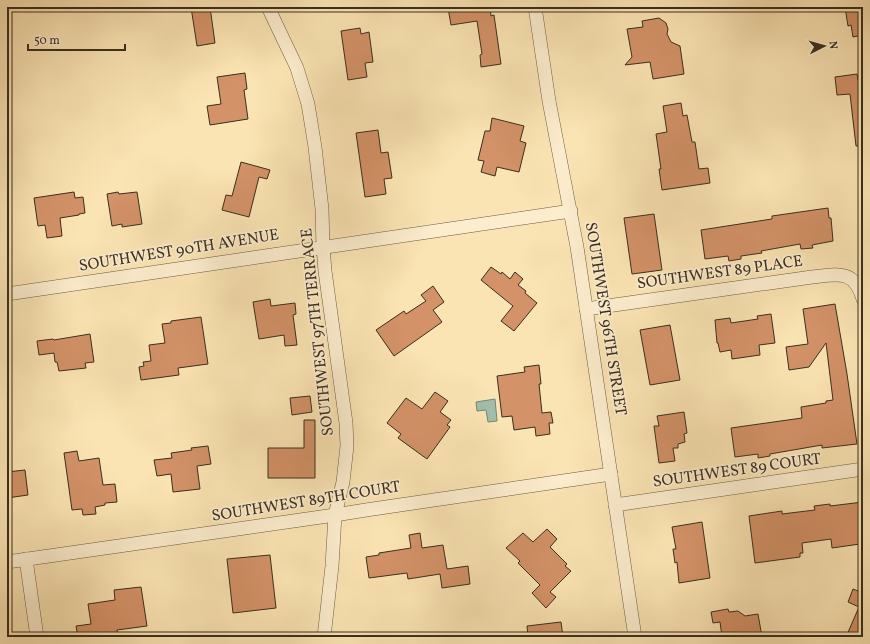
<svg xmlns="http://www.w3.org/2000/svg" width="870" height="644" font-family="Vollkorn,serif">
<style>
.water{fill:#9fbfab;stroke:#778573}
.building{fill:#d39267;stroke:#3a2e20}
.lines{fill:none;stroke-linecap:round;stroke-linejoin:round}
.minor-casing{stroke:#6a5c45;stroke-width:14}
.minor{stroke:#fcedce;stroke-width:13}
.labels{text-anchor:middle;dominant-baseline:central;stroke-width:3.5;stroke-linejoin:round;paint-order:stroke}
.street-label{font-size:16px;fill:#3a2e20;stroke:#fcedce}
</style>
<rect width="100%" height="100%" fill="#fbe4b3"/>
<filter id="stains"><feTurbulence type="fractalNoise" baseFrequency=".005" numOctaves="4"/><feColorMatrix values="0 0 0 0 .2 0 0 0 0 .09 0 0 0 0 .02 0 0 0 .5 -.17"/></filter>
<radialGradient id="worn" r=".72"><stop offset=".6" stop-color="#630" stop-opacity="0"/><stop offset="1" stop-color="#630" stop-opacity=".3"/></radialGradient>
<!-- water -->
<polygon class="water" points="495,399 497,421 488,422 486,410 477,411 476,402"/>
<!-- building -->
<g class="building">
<polygon points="191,7 210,7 215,43 197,46"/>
<polygon points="458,7 490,7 491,16 494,15 501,64 481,67 480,55 482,54 477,21 451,25 448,8"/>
<polygon points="845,7 863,7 863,35 853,37 851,25 848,26"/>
<polygon points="659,18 666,23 668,29 667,34 671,42 680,46 684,74 653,79 650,62 625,65 632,57 627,29 643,27 642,21"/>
<polygon points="360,28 361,34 369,32 373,62 365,63 367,77 348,80 341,31"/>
<polygon points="245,73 247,89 244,90 248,119 210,125 207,106 221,104 217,77"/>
<polygon points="857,74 858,80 863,79 863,146 856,146 850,94 837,95 835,77"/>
<polygon points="681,103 683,116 687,115 692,142 695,142 699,169 708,168 710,183 662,190 659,169 661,169 656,134 667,132 663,106"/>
<polygon points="492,118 524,126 520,141 526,143 519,172 497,167 495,176 481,172 484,161 478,160 485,131 490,131"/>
<polygon points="378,130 381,153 388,152 392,178 384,179 386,194 365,197 356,133"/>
<polygon points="241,162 270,170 267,179 259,177 249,217 222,210 226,195 232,196"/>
<polygon points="74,192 75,198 83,197 85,213 79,214 79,215 60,218 62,236 47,238 45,225 38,226 34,198"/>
<polygon points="118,192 119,194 137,192 142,224 122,227 122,224 112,226 107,194"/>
<polygon points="828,208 829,218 831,218 833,241 812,245 813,248 801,249 800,244 761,251 762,253 741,256 741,259 729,261 728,256 705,259 701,230 772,219 772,216"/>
<polygon points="654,214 662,270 632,274 624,218"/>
<polygon points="491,267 501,274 502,272 510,279 515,272 523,279 518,285 526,291 525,293 537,303 514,331 501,321 513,306 481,280"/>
<polygon points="433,286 444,302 433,310 442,322 394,356 376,330 404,311 406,314 426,301 421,295"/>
<polygon points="270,299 271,306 295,303 296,314 293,315 297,345 285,346 284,335 259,339 253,302"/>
<polygon points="835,304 847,374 857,444 822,448 822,445 770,454 770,456 758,458 758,454 735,457 731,428 802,418 801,407 826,403 826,401 833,400 826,343 809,367 789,370 786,347 808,344 803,309"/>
<polygon points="771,314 775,343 759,345 760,355 732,359 731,350 720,352 718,343 717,343 715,320 730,318 731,323 758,319 757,316"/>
<polygon points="201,317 208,364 178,368 179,375 141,380 139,367 144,366 143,362 151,361 149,345 165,343 162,324 171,323 171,321"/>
<polygon points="670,325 680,380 650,385 640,330"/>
<polygon points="90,334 94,362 85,363 86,368 59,371 57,362 55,362 54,353 39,355 37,341 53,339 54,340"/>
<polygon points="539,365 541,384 539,384 542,413 551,412 553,423 549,423 550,434 536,436 535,427 514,430 512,416 502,417 497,376 525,372 524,367"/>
<polygon points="435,392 448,401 440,412 451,420 447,425 450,427 427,459 398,438 401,434 387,423 406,398 422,409"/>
<polygon points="310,396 312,412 292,415 290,398"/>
<polygon points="684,412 687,433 684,434 685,442 678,444 678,448 673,448 675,461 659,463 654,426 659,426 657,416"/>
<polygon points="304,420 315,420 315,478 268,478 268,448 304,448"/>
<polygon points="208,446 211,464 197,466 200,489 173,492 171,474 157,476 154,460 172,458 171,453 192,450 191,448"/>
<polygon points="77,451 79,461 99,458 103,485 115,484 117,502 105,503 105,505 95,507 96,514 83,515 82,509 72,510 64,453"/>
<polygon points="25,470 28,495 7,498 7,472"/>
<polygon points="863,502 863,534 859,535 860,544 832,548 831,539 802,543 803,553 800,553 800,557 755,563 749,516 782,511 782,514 815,510 814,506 830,504 830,506"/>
<polygon points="702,522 710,578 679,583 677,562 675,563 673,549 676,549 672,527"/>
<polygon points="547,529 557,539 550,547 567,564 565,566 571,571 550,592 556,597 546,608 532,593 540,585 518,563 520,561 506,548 523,533 533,542"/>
<polygon points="420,533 422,548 443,545 447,569 468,566 470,584 442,588 440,574 408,579 407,573 369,578 366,557 379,555 379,553 411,548 409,535"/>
<polygon points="270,555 276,608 233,613 227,559"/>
<polygon points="141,587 147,626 117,630 118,637 78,637 76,626 91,624 88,604 115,600 114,590"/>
<polygon points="853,589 863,593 863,637 846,637 859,607 848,602"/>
<polygon points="728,609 729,612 738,611 745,616 758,614 762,637 722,637 720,622 713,623 711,612"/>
<polygon points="561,622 563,637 528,637 527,626"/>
</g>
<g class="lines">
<!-- minor casing -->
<g class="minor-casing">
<g id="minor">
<polyline points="268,7 297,68 308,104 315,147 322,209 323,247 325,271 346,423 347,446 343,482 335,515 332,566 324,637"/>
<polyline points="535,7 549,101 577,247 635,637"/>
<polyline points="7,294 571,211"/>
<path d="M586,309l226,-32c26,-3 42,-8 51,22"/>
<polyline points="615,505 863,469"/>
<polyline points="26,559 37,637"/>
<polyline points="7,562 335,515 366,510 611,474"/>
</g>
</g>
<!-- minor -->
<use href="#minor" class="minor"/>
</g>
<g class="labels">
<!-- street labels -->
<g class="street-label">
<text transform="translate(179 251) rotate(-9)">SOUTHWEST 90TH AVENUE</text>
<text transform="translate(720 273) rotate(-8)">SOUTHWEST 89 PLACE</text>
<text transform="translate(605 319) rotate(81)">SOUTHWEST 96TH STREET</text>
<text transform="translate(318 332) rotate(-96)">SOUTHWEST 97TH TERRACE</text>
<text transform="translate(737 471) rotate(-8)">SOUTHWEST 89 COURT</text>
<text transform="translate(306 502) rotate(-9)">SOUTHWEST 89TH COURT</text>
</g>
</g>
<!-- margin -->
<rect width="870" height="644" fill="none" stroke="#fbe4b3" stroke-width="24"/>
<rect x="8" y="8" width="854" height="628" fill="none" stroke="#3a2e20" stroke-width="2"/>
<rect x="12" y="12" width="846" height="620" fill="none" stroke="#3a2e20"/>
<!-- north arrow -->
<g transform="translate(824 46) rotate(84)" stroke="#fcedce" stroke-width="3" paint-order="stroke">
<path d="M0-3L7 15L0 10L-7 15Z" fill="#3a2e20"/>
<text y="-6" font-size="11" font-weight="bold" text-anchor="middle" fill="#3a2e20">N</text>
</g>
<!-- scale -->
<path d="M28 44v6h97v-6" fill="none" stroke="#3a2e20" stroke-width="2"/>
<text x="34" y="44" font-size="12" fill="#3a2e20" stroke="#fcedce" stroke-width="3" paint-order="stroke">50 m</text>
<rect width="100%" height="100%" filter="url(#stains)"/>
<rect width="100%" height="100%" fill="url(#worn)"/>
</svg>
